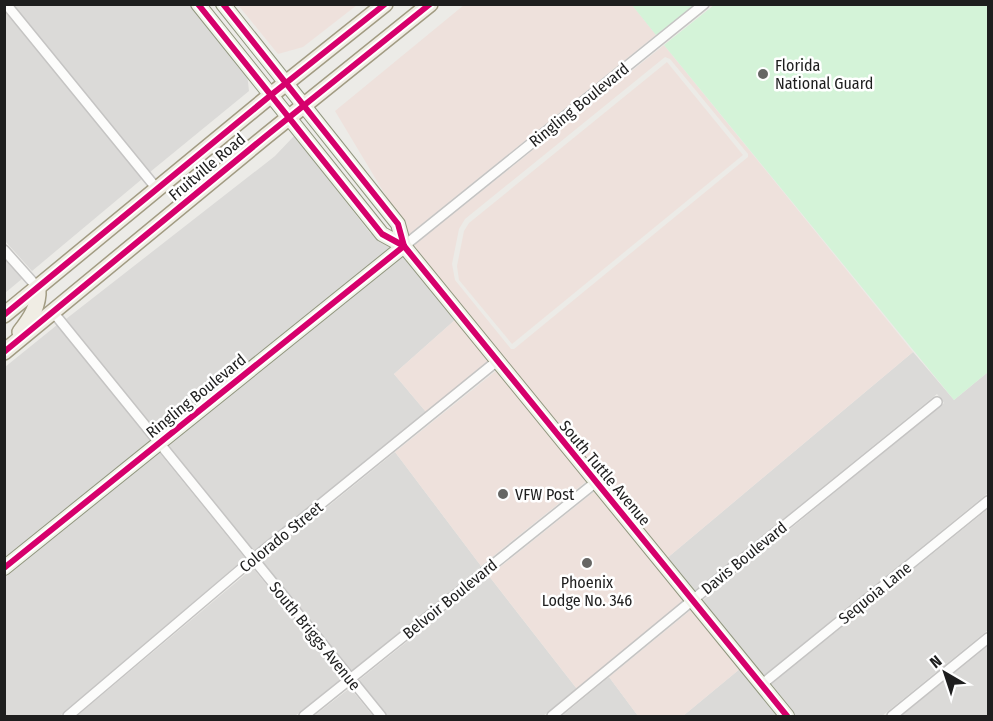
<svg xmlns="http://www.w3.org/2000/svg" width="993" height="721" font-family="'Fira Sans Condensed',sans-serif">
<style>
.residential{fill:#dbdad8}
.commercial{fill:#eee1dc;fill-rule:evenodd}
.park{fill:#d4f3d8}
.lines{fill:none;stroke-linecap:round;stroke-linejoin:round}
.street-casing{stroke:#c5c4c3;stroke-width:12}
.secondary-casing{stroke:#91967f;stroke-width:16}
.primary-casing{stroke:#a29c83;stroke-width:18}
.street{stroke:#fcfcfb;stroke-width:9}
.secondary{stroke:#f1f3ea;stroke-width:14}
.primary{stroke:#f0ede4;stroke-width:15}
.cycleway-casing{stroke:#fff;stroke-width:10}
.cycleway{stroke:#d6006c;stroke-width:6}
.poi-dot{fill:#666664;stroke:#fff;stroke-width:2}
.labels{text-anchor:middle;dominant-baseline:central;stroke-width:5;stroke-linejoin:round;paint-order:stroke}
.poi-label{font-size:16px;fill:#1e1e1e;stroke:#fff;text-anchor:start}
.street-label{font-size:16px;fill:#1e1e1e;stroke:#fff}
</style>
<rect width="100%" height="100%" fill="#ecebe7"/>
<!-- residential -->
<g class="residential">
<polygon points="13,5 191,5 247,73 249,91 150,172"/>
<polygon points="5,12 142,179 32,271 5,241"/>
<polygon points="294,136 371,234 373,232 393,246 159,435 66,319 275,156"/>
<polygon points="402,255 456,319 394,374 426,412 254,551 167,444"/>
<polygon points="5,257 23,278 5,293"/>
<polygon points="57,325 151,442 5,560 5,367"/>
<polygon points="913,352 954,400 988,372 988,493 762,677 701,602 944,403 937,394 693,592 666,559"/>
<polygon points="158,451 245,558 60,716 5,716 5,576"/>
<polygon points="395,452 481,566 350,672 261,561"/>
<polygon points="988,509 988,630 882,716 794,716 769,686"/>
<polygon points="253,568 342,678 295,716 77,716"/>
<polygon points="489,576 577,689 543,716 387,716 358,681"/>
<polygon points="988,646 988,716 901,716"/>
<polygon points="741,668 780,716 683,716"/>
<polygon points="609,677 638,716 562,716"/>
<polygon points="350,688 373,716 314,716"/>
</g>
<!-- commercial -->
<g class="commercial">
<polygon points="238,5 357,5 303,47 278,54"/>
<polygon points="464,5 632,5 656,35 407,236 395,211 335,111"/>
<path d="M664,45l249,307 -247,207 -254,-312zM665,57l5,2 78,95v3l-234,192h-3l-56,-69 -3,-16 7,-35 6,-10z"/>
<polygon points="667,62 743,155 512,344 459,280 457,266 464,231 469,223"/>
<polygon points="456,319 489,360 426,412 394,374"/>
<polygon points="497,370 588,480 481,566 395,452"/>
<polygon points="596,490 685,599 577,689 489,576"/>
<polygon points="692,609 741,668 683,716 638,716 609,677"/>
</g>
<!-- park -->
<g class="park">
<polygon points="632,5 695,5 656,35"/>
<polygon points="714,5 988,5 988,372 954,400 664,45"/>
</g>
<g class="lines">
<!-- street casing -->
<g class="street-casing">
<g id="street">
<polyline points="6,4 157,189"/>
<polyline points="404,246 704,4"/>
<polyline points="4,250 38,288"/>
<polyline points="53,312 381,716"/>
<polyline points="761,685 988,501"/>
<polyline points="68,716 253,559 497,361"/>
<polyline points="304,716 596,482"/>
<polyline points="552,716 717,580 937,402"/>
<polyline points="892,716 988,638"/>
</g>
</g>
<!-- secondary casing -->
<g class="secondary-casing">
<g id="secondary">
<polyline points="198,4 382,234 404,246"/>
<polyline points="223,4 398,224 404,246 787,716"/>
<polyline points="4,568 404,246"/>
</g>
</g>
<!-- primary casing -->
<g class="primary-casing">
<g id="primary">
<polyline points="4,315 271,95 385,4"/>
<path d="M20,332c11,-14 19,-26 18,-44"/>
<polyline points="4,352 266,136 430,4"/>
</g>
</g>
<!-- street -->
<use href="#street" class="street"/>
<!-- secondary -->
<use href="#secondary" class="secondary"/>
<!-- primary -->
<use href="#primary" class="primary"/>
<!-- cycleway casing -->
<g class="cycleway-casing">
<g id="cycleway">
<polyline points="198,4 382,234 404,246"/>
<polyline points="223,4 398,224 404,246 787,716"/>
<polyline points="4,315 271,95 385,4"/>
<polyline points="4,352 266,136 430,4"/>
<polyline points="4,568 404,246"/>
</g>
</g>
<!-- cycleway -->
<use href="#cycleway" class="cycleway"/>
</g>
<!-- markers -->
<g class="poi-dot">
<circle cx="763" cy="74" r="6"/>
<circle cx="503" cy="494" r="6"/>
<circle cx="587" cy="563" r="6"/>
</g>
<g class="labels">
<!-- poi labels -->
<g class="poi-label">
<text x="775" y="65">Florida<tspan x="775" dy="18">National Guard</tspan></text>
<text x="515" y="494">VFW Post</text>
<text x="587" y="582" text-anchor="middle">Phoenix<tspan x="587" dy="18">Lodge No. 346</tspan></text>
</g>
<!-- street labels -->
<g class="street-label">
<text transform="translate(579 105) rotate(-39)">Ringling Boulevard</text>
<text transform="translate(207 167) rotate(-40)">Fruitville Road</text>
<text transform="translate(196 396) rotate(-39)">Ringling Boulevard</text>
<text transform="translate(605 473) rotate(50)">South Tuttle Avenue</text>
<text transform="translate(281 537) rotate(-39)">Colorado Street</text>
<text transform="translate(744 558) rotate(-39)">Davis Boulevard</text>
<text transform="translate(875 593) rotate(-39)">Sequoia Lane</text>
<text transform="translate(450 599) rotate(-39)">Belvoir Boulevard</text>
<text transform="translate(315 636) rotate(51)">South Briggs Avenue</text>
</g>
</g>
<!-- border -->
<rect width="993" height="721" fill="none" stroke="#1e1e1e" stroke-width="12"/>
<!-- north arrow -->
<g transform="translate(945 673) rotate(321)" stroke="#ffffff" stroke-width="4.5" paint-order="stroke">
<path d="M0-4.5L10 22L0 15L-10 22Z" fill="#1e1e1e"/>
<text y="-9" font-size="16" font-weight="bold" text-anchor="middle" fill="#1e1e1e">N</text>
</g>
</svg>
